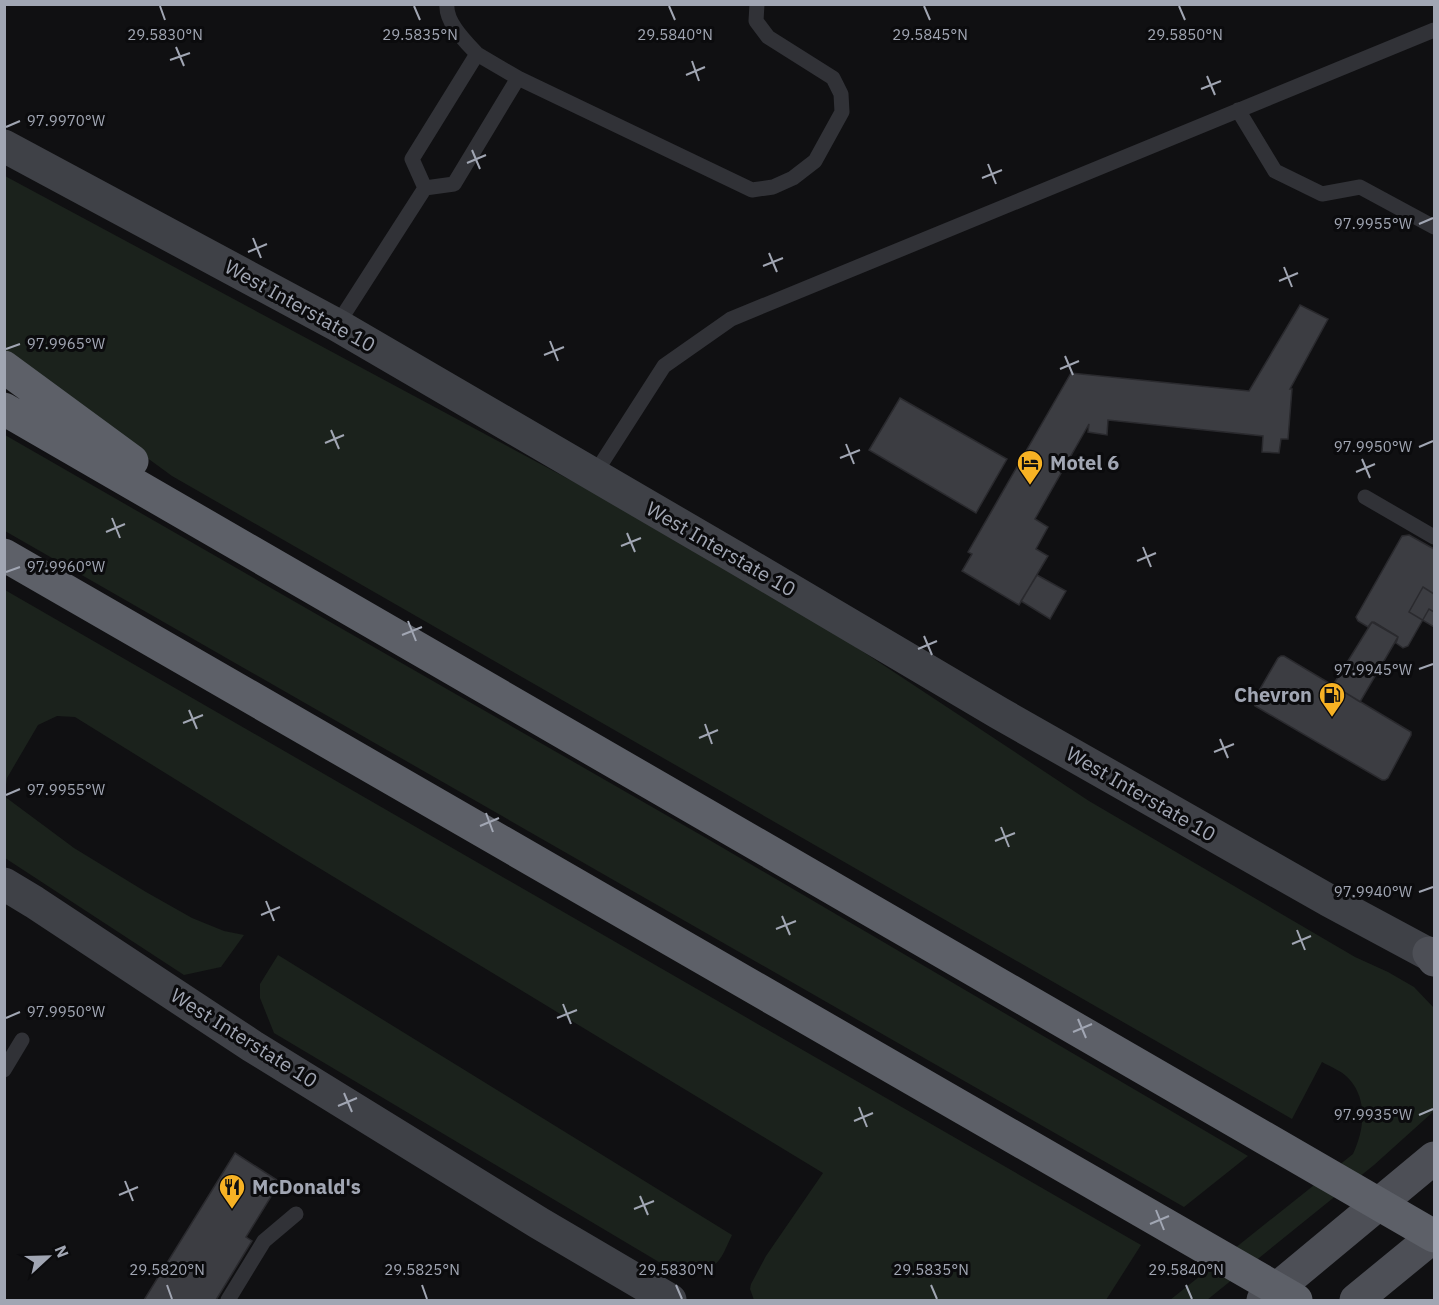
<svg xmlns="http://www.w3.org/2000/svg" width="1439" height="1305" font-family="'IBM Plex Sans',sans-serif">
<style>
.green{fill:#1b221c}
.building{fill:#3c3d42;stroke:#2a2a2e;stroke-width:1.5}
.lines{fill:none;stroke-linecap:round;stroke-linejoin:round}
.lane{stroke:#313237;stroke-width:15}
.secondary{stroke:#3f4147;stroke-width:33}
.primary{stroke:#4d4f56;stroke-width:33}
.highway{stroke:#5d6068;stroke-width:33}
.ticks{fill:none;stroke:#a1a6b3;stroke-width:2}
.labels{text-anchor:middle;stroke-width:6;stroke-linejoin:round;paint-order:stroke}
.street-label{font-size:20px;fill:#a1a6b3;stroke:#0b0b0d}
.poi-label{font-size:20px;font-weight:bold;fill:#a1a6b3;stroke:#0b0b0d;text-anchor:start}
.ticks-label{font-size:15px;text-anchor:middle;fill:#a1a6b3;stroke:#0b0b0d;stroke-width:6;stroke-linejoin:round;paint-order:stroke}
</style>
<rect width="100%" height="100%" fill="#101012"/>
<!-- green -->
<path class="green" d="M5 176 747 575 1089 801 1355 957 1388 972 1414 987 1434 1008V1111L1374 1165 1207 1300H1170L1353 1154C1364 1131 1368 1101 1350 1080 1344 1072 1331 1067 1322 1062L1292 1119 172 476 5 354Z
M5 435 706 838 1248 1156 1184 1207 5 531Z
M5 590 1141 1245 1106 1300H754L750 1289 751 1284 766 1256 823 1173 291 851 75 717 57 716 38 725 7 778 5 791Z
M4 796 74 848 146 892 192 918 224 931 244 935 221 967 184 975 5 858Z
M278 955 732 1235C722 1255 721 1267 698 1271 689 1273 683 1273 674 1271L274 1033 260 998V984Z"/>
<!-- building -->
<path class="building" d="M1300 305 1328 319 1290 389H1292L1288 439H1281L1279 453 1262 452 1263 436 1108 420 1107 435 1088 432 1089 424 1035 519 1048 527 1036 549 1048 556 1019 605 962 571 972 554 968 552 1071 373 1249 391Z
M900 398 1007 459 976 513 869 450Z
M1409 535 1434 549V612L1429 609 1408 646 1403 648 1396 643 1398 637 1397 636 1374 622 1371 623 1368 627 1358 621 1356 617 1402 536Z
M1037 575 1066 591 1050 619 1021 601Z
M1423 587 1434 594V627L1409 612Z
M1372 622 1398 637 1360 702 1333 685Z
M1281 656H1284L1411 732V735L1388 778 1385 780H1382L1255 706 1253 701 1278 658Z
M235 1153 280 1182 246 1237 252 1241 216 1300H144Z"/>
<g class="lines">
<!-- lane -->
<path class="lane" d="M447 4C445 22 466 42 477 54
M518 78 752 190 773 187 793 178 815 161 842 112 841 94 833 78 768 37 756 21 757 4
M1238 110 1275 171 1322 194 1360 187 1434 227
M337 325 425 188 412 159 477 54 518 78 454 184 425 188
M594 475 664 366 731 319 1434 30
M1365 497 1434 537
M4 1070 22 1040
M228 1300 264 1241 296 1214"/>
<!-- secondary -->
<path class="secondary" d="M4 146 337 325 735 557 999 713 1328 900 1434 957
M4 884 34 902 252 1046 539 1223 670 1300"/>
<!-- primary -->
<path class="primary" d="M1429 953 1434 960
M1263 1300 1434 1158
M1356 1300 1434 1236"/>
<!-- highway -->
<path class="highway" d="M4 367 132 461
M4 409C482 683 956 963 1434 1236
M4 555 1296 1300"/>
</g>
<!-- ticks -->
<path class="ticks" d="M160 6 165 20M414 6 420 20M669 6 675 20M924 6 930 20M1179 6 1185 20M176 47 184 66M170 60 190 53M692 61 699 81M686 75 705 67M1207 76 1215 95M1201 89 1221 81M6 127 20 121M472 150 480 169M467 163 486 155M988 164 996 184M982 178 1002 170M1419 224 1433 218M253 238 261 258M248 252 267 244M769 253 777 272M763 266 783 258M1284 267 1292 287M1279 281 1298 273M550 341 558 361M6 349 20 344M544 355 564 347M1065 356 1073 375M1060 369 1079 361M331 430 339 449M325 443 344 435M846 444 854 464M1419 447 1433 441M840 458 860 450M1362 459 1370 478M1356 472 1375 464M112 518 120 538M106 532 125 524M627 533 635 552M621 546 641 538M1143 547 1151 567M1137 561 1156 553M6 572 20 567M408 621 416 641M402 635 422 627M924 636 932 655M918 649 937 641M1419 669 1433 664M189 710 197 729M183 723 203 715M705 724 712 744M699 738 718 730M1220 739 1228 758M1214 752 1234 744M6 795 20 789M486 813 493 832M480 826 499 818M1001 827 1009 847M995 841 1015 833M1419 892 1433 887M266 901 274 921M261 915 280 907M782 916 790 935M776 929 796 921M1297 930 1305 950M1292 944 1311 936M563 1004 571 1024M6 1018 20 1012M557 1018 577 1010M1078 1019 1086 1038M1073 1032 1092 1024M344 1093 352 1112M338 1106 357 1098M859 1107 867 1127M1419 1115 1433 1109M854 1121 873 1113M125 1181 133 1201M119 1195 138 1187M640 1196 648 1215M634 1209 654 1201M1156 1210 1164 1230M1150 1224 1169 1216M167 1285 172 1299M422 1285 427 1299M676 1285 682 1299M931 1285 937 1299M1186 1285 1192 1299"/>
<!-- icons -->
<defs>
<g id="hotel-pin" transform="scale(1.35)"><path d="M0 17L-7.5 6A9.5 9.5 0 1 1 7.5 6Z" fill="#f7b224" stroke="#0b0b0d"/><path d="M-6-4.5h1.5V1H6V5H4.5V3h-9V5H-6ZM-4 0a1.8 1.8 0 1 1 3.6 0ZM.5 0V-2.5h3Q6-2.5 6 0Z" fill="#111"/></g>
<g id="fuel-pin" transform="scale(1.35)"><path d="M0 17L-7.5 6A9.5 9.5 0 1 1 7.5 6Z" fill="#f7b224" stroke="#0b0b0d"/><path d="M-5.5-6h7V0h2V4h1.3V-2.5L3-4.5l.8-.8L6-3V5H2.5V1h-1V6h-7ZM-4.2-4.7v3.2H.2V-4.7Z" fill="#111"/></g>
<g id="restaurant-pin" transform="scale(1.35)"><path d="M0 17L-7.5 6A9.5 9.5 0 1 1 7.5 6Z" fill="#f7b224" stroke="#0b0b0d"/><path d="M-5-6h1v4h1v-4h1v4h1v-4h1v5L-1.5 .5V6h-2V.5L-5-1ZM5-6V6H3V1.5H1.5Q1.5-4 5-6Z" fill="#111"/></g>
</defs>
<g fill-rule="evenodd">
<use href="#hotel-pin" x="1030" y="463"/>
<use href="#fuel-pin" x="1332" y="695"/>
<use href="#restaurant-pin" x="232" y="1187"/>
</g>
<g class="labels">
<!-- street labels -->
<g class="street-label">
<text transform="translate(300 306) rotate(29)" y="7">West Interstate 10</text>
<text transform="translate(721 549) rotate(30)" y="7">West Interstate 10</text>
<text transform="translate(1141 794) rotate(30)" y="7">West Interstate 10</text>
<text transform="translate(244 1038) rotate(32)" y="7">West Interstate 10</text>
</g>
<!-- poi labels -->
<g class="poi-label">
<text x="1050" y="470">Motel 6</text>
<text x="1312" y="702" text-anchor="end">Chevron</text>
<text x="252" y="1194">McDonald's</text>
</g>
</g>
<g class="ticks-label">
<text x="930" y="40">29.5845°N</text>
<text x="165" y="40">29.5830°N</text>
<text x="420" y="40">29.5835°N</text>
<text x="675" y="40">29.5840°N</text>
<text x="1185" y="40">29.5850°N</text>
<text x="66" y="126">97.9970°W</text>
<text x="1373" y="229">97.9955°W</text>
<text x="66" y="349">97.9965°W</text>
<text x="1373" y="452">97.9950°W</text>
<text x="66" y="572">97.9960°W</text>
<text x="1373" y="675">97.9945°W</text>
<text x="66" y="795">97.9955°W</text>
<text x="1373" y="897">97.9940°W</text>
<text x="66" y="1017">97.9950°W</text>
<text x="1373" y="1120">97.9935°W</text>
<text x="167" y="1275">29.5820°N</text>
<text x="422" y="1275">29.5825°N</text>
<text x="676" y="1275">29.5830°N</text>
<text x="931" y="1275">29.5835°N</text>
<text x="1186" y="1275">29.5840°N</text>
</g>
<!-- border -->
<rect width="1439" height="1305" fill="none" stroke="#a1a6b3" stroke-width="12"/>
<!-- north arrow -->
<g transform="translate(48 1257) rotate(68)" stroke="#0b0b0d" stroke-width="4.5" paint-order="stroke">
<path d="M0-4.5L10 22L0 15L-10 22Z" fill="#a1a6b3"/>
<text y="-9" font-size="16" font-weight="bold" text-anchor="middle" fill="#a1a6b3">N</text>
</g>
</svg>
